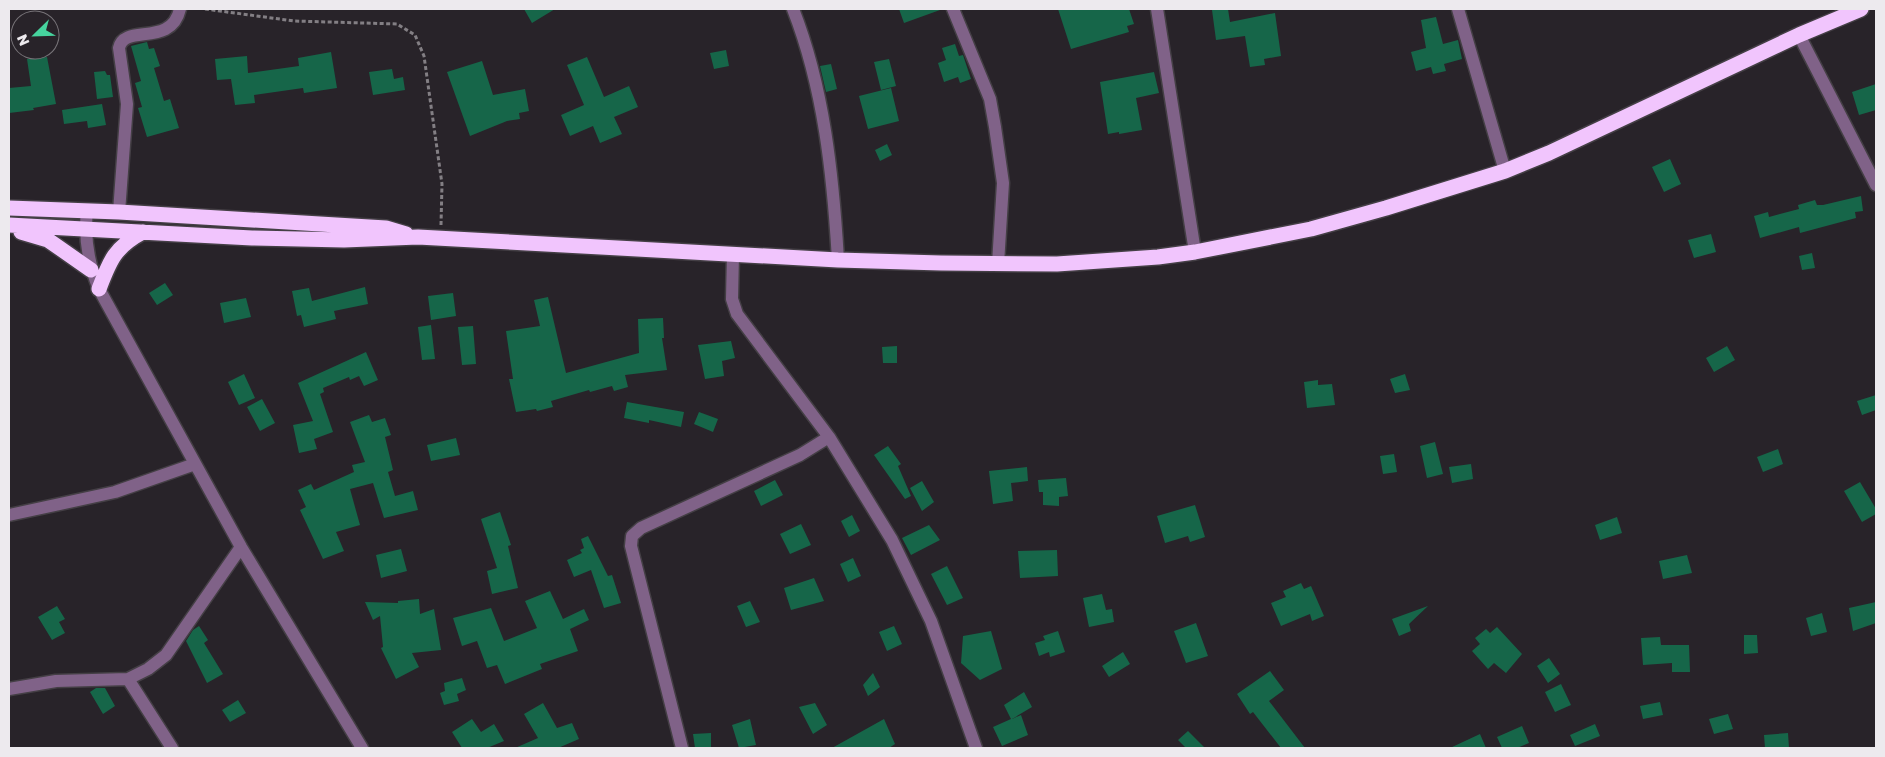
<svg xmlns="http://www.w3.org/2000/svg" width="1885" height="757" font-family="'Golos Text',sans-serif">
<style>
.building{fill:#166649}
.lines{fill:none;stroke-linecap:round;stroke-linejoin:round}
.minor-casing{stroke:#443f45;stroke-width:15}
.highway-casing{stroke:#443f45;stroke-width:18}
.path{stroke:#837f84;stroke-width:3;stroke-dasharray:4 2.5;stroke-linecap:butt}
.minor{stroke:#806288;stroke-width:12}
.highway{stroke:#f1c5fd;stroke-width:15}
</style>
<rect width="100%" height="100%" fill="#282329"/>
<!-- building -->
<path class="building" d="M524 9H555L532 23Z
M899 9H939L940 10 904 23Z
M1058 9H1129L1134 24 1127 26 1129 32 1071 49Z
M1228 9 1230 22 1275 13 1281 56 1264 59 1265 65 1250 67 1245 36 1216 40 1212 10Z
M1436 17 1443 44 1458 40 1462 59 1444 64 1446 71 1433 74 1431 67 1416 71 1411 52 1426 48 1421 20Z
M147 42 149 49 154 48 160 66 154 68 164 101 170 99 179 128 147 137 138 108 142 107 135 83 141 81 131 46Z
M955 44 959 56 963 55 971 79 960 83 958 77 944 82 938 63 946 60 942 48Z
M726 50 729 66 714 69 710 53Z
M331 52 337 88 304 93 303 88 254 95 255 103 235 105 231 79 217 80 215 59 247 56 248 73 299 66 298 58Z
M47 57 56 104 33 108 34 110 9 113V88L31 86 27 59Z
M587 57 604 97 629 86 638 107 614 117 622 134 600 143 593 126 570 136 561 115 584 105 567 65Z
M889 59 896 86 881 90 874 62Z
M482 61 493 95 525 89 529 111 519 113 520 119 507 121 470 136 447 72Z
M831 64 837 89 826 92 820 66Z
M392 69 394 79 403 77 405 90 373 95 369 72Z
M105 71 107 75H110L113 97 97 99 94 72Z
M1154 72 1159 93 1136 98 1142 130 1119 134V132L1108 134 1100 82Z
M1876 84V110L1859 115 1852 92Z
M891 88 899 121 868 129 859 96Z
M102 104 106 125 88 128 87 121 64 124 62 110Z
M887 144 892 155 880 161 875 150Z
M1670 159 1681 184 1664 192 1652 167Z
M1861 196 1863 211 1855 212 1856 218 1800 233 1799 227 1760 238 1754 216 1768 212 1769 217 1799 209 1798 205 1815 200 1817 205H1823Z
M1711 234 1716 252 1694 258 1688 240Z
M1812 253 1815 268 1802 270 1799 256Z
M165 283 173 295 157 305 149 293Z
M365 287 368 304 334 311 336 319 304 327 301 315 297 316 292 291 309 288 312 301Z
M453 293 456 316 431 320 428 296Z
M548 297 566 373 639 353 638 319 663 318 664 338H662L667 370 625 375 628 387 614 391 612 386 590 392 589 390 551 401 553 407 537 411 536 409 516 412 509 379H513L506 331 540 326 534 300Z
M246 298 251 317 224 323 220 303Z
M431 325 435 359 422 360 418 327Z
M473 326 476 364 462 365 458 327Z
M731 341 735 358 722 361 724 376 705 379 698 345Z
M897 346V363H883L882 347Z
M1727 346 1735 360 1714 372 1706 358Z
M366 352 378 380 364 386 359 376 350 380 349 377 323 388 324 392 320 394 333 432 314 439 317 449 299 453 293 425 313 421 298 383Z
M244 374 255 398 239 405 228 382Z
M1405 374 1410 390 1395 393 1390 379Z
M1318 380V385L1332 384 1335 405 1307 408 1304 382Z
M1876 395V410L1862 415 1857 401Z
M262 399 275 423 260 431 247 407Z
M627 402 684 412 681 427 649 420V423L624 418Z
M699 412 718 419 713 432 694 424Z
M369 415 372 422 385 418 391 435 385 437 393 470 388 472 395 496 413 491 418 510 384 518 373 483 350 489 360 525 336 532 344 551 323 559 300 510 306 507 298 490 311 484 314 490 354 472 352 465 365 462 350 422Z
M456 438 460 455 431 461 427 445Z
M1435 442 1443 474 1427 478 1420 446Z
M888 446 901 464 898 466 911 496 905 499 874 455Z
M1778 449 1783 464 1763 472 1757 457Z
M1394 454 1397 472 1383 474 1380 456Z
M1471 464 1473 479 1452 483 1449 467Z
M1027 467 1028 481 1011 483 1013 501 993 504 989 471Z
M1066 478 1068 496 1059 497V506L1043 505V492H1039L1038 480Z
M775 480 783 495 761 506 754 491Z
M922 481 934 502 922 511 910 488Z
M1860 482 1876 509V514L1862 522 1844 491Z
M1195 505 1205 537 1190 542 1188 536 1165 543 1157 516Z
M500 512 511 545 508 546 518 588 492 594 487 571 497 568 481 519Z
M852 515 860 531 849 537 841 521Z
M1617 517 1622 533 1600 540 1595 525Z
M801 524 811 545 790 554 780 534Z
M929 525 940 540 911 555 902 538Z
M588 536 608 576 612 575 621 603 604 608 591 570 574 577 567 560 582 553 580 550 584 548 581 539Z
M401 549 407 571 381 578 376 555Z
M1057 550 1058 576 1020 578 1018 551Z
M1687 555 1692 573 1663 579 1659 561Z
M853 558 861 576 848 582 840 564Z
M947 566 963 598 947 605 931 574Z
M814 578 824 601 791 610 784 588Z
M1301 583 1304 589 1311 586 1324 616 1312 621 1310 614 1281 626 1271 603 1286 597 1283 591Z
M550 591 563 619 584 609 589 620 570 629 578 651 540 664 542 669 505 684 497 665 487 668 477 641 462 646 453 618 491 608 504 641 537 628 525 601Z
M1102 594 1106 610 1112 609 1114 622 1089 627 1083 598Z
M419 599 420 614 434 609 441 650 412 653 419 667 396 679 381 648 383 647 380 616 373 620 365 602 398 603V601Z
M750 601 760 622 746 627 737 606Z
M1876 602V623L1853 631 1849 608Z
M57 606 65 619 59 622 65 633 52 640 38 617Z
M1428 606 1409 624 1411 631 1399 636 1392 619Z
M1822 613 1827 632 1811 636 1806 618Z
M1196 623 1208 656 1186 663 1174 631Z
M199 626 208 640 204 643 223 674 207 683 186 641 193 630Z
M894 626 902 644 887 651 879 632Z
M1497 627 1522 654 1506 673 1494 663 1488 669 1472 651 1480 644 1475 638 1486 629 1490 633Z
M991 631 1002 669 980 680 961 663 963 636Z
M1058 631 1065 652 1050 657 1049 652 1039 656 1035 643 1045 640 1043 636Z
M1744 635H1757L1758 653 1744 654Z
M1660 637 1661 645H1689L1690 672H1672V663L1643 665 1641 638Z
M1123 652 1130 664 1109 677 1102 666Z
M1549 658 1560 674 1548 683 1537 666Z
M1270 671 1284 690 1269 701 1305 748H1281L1253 712 1250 714 1237 694Z
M873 673 880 687 868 696 863 685Z
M462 678 466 690 457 694 459 701 444 705 440 693 445 691 444 683Z
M1561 684 1571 705 1555 712 1545 692Z
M96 688H105L115 706 103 714 90 692Z
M1024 692 1032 707 1012 719 1021 715 1028 735 1002 746 993 727 1011 719 1004 705Z
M238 700 246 713 230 722 222 710Z
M1660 702 1663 715 1643 719 1640 706Z
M543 703 557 728 572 723 579 739 558 748H515L538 738 524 714Z
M815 703 827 725 813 734 799 707Z
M1728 714 1733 729 1714 734 1709 719Z
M472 719 481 732 494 724 504 741 487 748H462L452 732Z
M750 719 756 745 739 748 732 725Z
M884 719 895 744 889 748H832Z
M1595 724 1600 736 1575 746 1570 735Z
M1522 726 1529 743 1517 748H1502L1497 737Z
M1188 731 1205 748H1186L1178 740Z
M711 733V748H695L693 734Z
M1788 733 1789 748H1765L1764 735Z
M1480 734 1486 748H1450Z"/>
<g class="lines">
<!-- minor casing -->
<g class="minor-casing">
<path id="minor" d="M793 9C824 88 833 175 838 260
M953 9 990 99 995 127 1003 183 998 264
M1157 9 1195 252
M1458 9 1505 171
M1799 35 1876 185
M87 211C84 239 88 263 99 289L241 547 362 748
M119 212 127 104 119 48C124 23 171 48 180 9
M733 254 732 299 737 314 829 437 892 540 931 621 976 748
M9 515 115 492 195 464
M128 679 172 748
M9 689 56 681 128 679 148 669 166 655 241 547
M682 748 631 546 632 536 641 528 800 455 829 437"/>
</g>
<!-- highway casing -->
<g class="highway-casing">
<path id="highway" d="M9 208 119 212 386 228 406 234
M9 225 252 238 344 240 418 237 838 260 941 263 1057 264 1158 257 1195 252 1311 229 1386 208 1505 171 1549 153 1799 35 1861 9
M21 232 48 240 91 270
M99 289C110 260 115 247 143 232"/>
</g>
<!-- path -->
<path class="path" d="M205 9 294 21 397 24 415 35 424 56 442 184 441 225"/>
<!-- minor -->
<use href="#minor" class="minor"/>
<!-- highway -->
<use href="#highway" class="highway"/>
</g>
<!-- border -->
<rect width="1885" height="757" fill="none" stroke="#edeaee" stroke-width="20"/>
<!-- north arrow -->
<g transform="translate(35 35) rotate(247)"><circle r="24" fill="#282329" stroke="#777378"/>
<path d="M0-4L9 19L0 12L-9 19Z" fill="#46d49e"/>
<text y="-8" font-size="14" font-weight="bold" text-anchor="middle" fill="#edeaee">N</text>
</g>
</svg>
